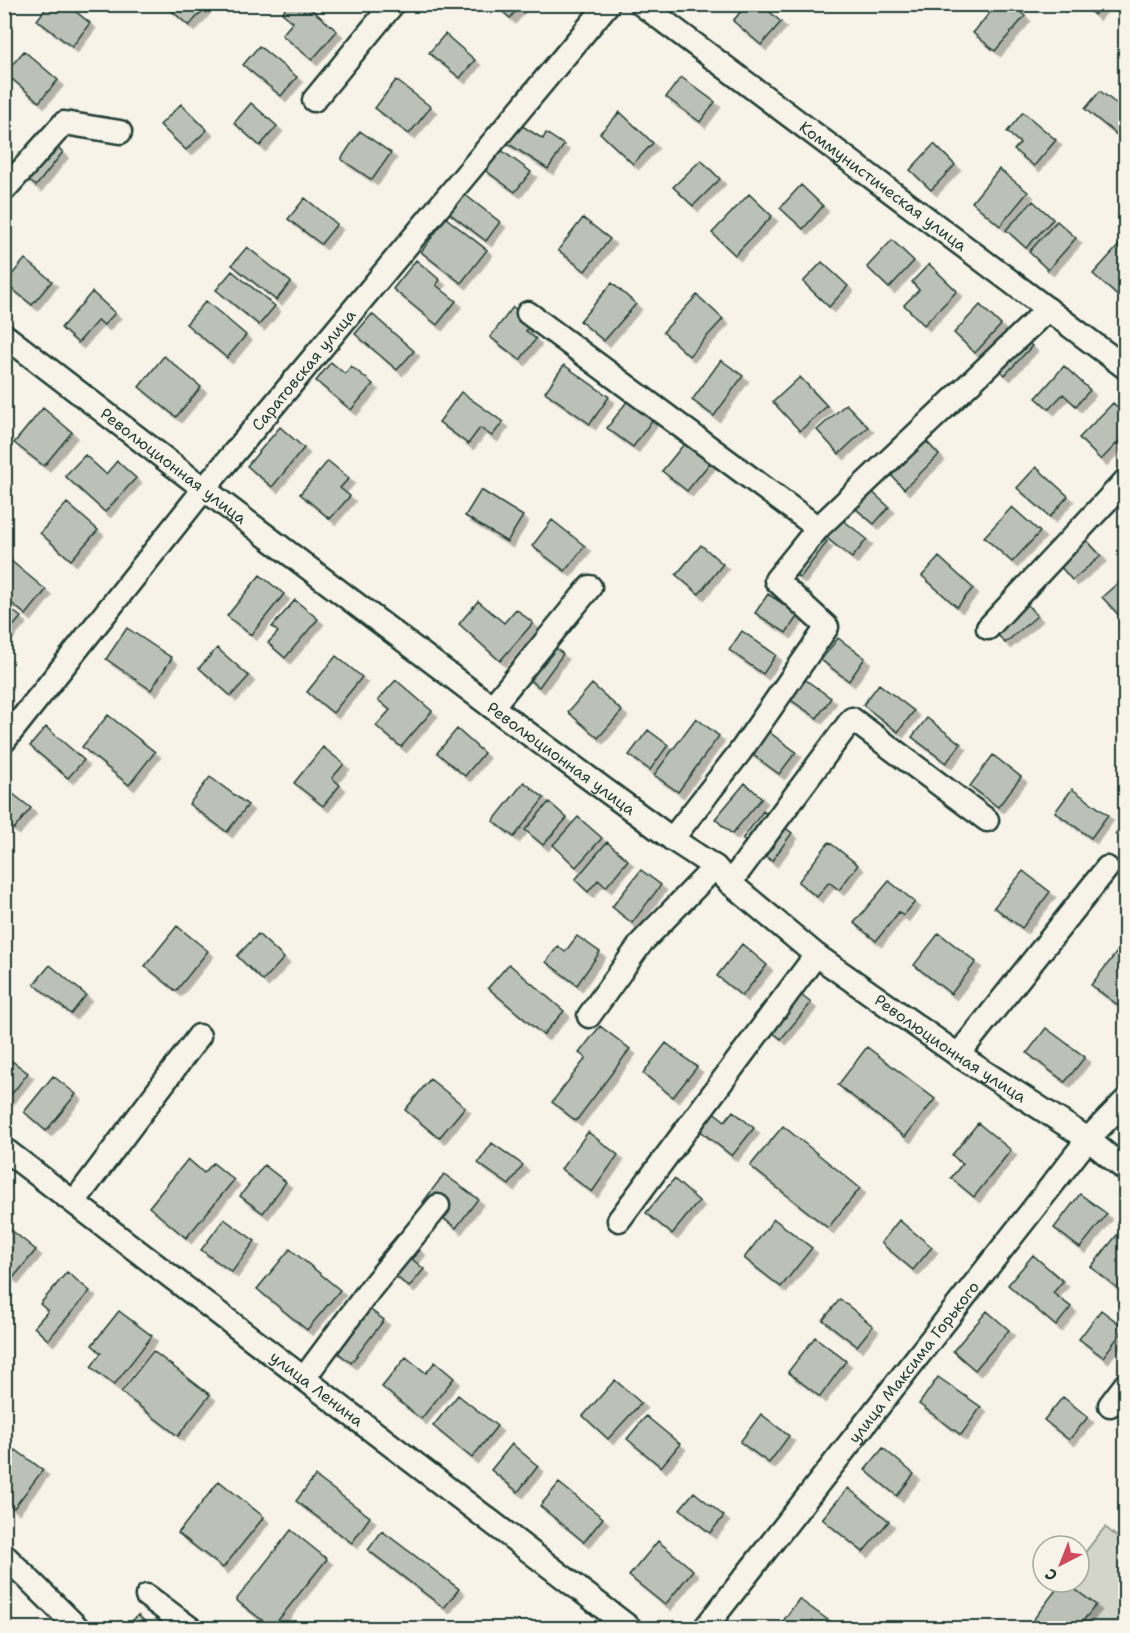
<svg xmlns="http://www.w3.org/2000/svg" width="1130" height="1633" font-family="'Shantell Sans',sans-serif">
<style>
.green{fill:#d3d5ca;stroke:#79897f;stroke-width:1.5}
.building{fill:#bbc1b6;stroke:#1f3d34;stroke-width:1.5;filter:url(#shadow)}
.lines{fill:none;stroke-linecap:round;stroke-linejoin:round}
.minor-casing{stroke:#1f3d34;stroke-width:27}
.minor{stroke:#f7f3e8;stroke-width:22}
.labels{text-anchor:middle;stroke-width:6;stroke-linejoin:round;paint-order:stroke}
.street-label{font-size:16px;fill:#1f3d34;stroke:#f7f3e8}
</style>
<defs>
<filter id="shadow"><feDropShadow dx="5.5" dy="5.5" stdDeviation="0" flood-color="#0004"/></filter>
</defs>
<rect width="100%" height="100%" fill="#f7f3e8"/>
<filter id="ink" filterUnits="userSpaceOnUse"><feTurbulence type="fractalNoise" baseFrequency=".0167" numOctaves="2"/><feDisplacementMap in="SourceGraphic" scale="12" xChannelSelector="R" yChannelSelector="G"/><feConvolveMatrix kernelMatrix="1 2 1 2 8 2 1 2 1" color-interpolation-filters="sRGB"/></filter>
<g filter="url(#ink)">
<!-- green -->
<path class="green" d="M1105 1527 1125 1543V1628H1077L1095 1605 1065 1582H1079V1560Z"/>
<!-- building -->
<path class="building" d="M49 4H66L90 23 72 47 37 20Z
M164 4H208L189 26Z
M289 4H305L337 31 312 60 282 35 293 22 282 13Z
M494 4H522L510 18Z
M747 4H761L781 22 761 45 733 21Z
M997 4H1011L1025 16 995 51 973 33Z
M1083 4H1104L1094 15Z
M445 34 475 60 460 78 429 53Z
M259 46 297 77 281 96 243 65Z
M24 51 58 80 39 102 5 73Z
M681 77 715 102 700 122 666 97Z
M396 80 431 107 409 134 375 108Z
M1100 91 1126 111V132L1121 138 1085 109Z
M251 103 277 126 260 146 234 123Z
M181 104 207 130 186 150 160 125Z
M620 112 653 143 633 164 600 133Z
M1023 112 1056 140 1034 166 1014 150 1020 143 1007 132Z
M516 122 543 139 546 133 564 145 548 169 504 141Z
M360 131 391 153 372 180 341 159Z
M40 132 63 152 36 186 12 167Z
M934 144 955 165 931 190 910 170Z
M497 147 531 172 515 192 482 168Z
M701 160 720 179 693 206 673 187Z
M999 169 1028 192 1000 226 972 202Z
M801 185 823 206 803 229 780 208Z
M464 194 500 222 486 241 449 213Z
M749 194 772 216 735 255 712 233Z
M305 198 337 224 321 244 288 219Z
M1033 201 1053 219 1026 248 1006 230Z
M446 218 487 250 461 283 421 252Z
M583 218 610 239 585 271 558 250Z
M1057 221 1076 238 1048 270 1029 252Z
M892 240 914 261 889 288 867 267Z
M1121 243 1126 247V292L1120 298 1093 274Z
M247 247 291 282 276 300 232 265Z
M25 259 52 281 32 305 5 283Z
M416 260 440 280 436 285 456 301 437 325 393 289Z
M822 262 848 286 829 307 803 282Z
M929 264 957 291 924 325 904 305 919 290 912 282Z
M232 271 275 306 259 325 216 290Z
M612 283 636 304 604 341 580 321Z
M92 292 115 313 104 325 98 320 78 343 61 328Z
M697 295 723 319 689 356 663 332Z
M206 301 246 335 227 358 186 324Z
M980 305 1001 325 975 353 954 333Z
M513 307 533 322 526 331 536 339 520 360 490 337Z
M372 314 414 351 397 370 355 334Z
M1012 327 1032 346 1005 375 985 356Z
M164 356 201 387 176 417 139 387Z
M721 360 743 376 714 416 692 400Z
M331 362 345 374 351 366 373 384 351 410 316 381Z
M564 365 609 397 590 424 545 392Z
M1064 366 1090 390 1076 406 1063 394 1049 409 1036 398Z
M800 377 827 406 800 431 773 402Z
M461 392 503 422 492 436 480 428 468 444 439 422Z
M631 396 656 415 633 447 607 428Z
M1113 403 1126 415V434L1101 460 1079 438Z
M846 404 868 427 839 454 817 430Z
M43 408 72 432 44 466 14 443Z
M912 426 939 455 904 489 877 460Z
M280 427 304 448 272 487 247 466Z
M689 438 714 458 687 491 662 471Z
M85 455 106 474 117 461 136 478 105 512 65 476Z
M328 461 349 478 340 488 350 496 330 519 300 494Z
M1036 467 1068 496 1050 517 1017 488Z
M859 480 889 507 874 524 843 498Z
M481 490 523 516 507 542 465 516Z
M67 503 98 530 71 560 40 533Z
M1012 507 1040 532 1012 562 984 537Z
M834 513 867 539 852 558 819 532Z
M552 520 585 546 565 571 532 546Z
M804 525 827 542 800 578 777 561Z
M1081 534 1101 556 1072 580 1053 558Z
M701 545 723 564 699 594 676 575Z
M939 557 973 588 957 607 922 576Z
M10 560 46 590 26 615 4 597V567Z
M260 575 284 594 251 635 227 616Z
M1126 576V621L1125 622 1102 597Z
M1015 590 1037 616 1005 643 983 618Z
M768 594 799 614 786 633 755 613Z
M295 600 318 619 285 658 268 643 278 632 272 627Z
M478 601 504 623 516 609 533 623 500 661 459 624Z
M4 604 21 617 4 637Z
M127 628 172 658 151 690 106 659Z
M742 631 776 655 763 674 729 650Z
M542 638 563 654 539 687 517 671Z
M838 638 865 658 849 681 821 660Z
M217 648 249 676 231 696 199 668Z
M336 656 362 677 333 713 307 692Z
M800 676 831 698 817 718 785 696Z
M396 680 432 711 401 747 376 726 390 710 378 700Z
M592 684 622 711 598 738 568 712Z
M879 684 914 711 898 732 863 705Z
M108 715 155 752 129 785 82 747Z
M696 718 719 736 678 792 654 775Z
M927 718 961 744 946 763 912 737Z
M758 724 796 752 779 774 741 746Z
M46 727 84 760 68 778 30 746Z
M457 729 484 753 465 776 437 753Z
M648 730 668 745 650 770 629 755Z
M323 747 344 764 332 778 340 785 323 806 294 783Z
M993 755 1021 777 998 807 970 786Z
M210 777 248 805 227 832 189 804Z
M524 782 544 798 514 837 493 821Z
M745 783 762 798 732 834 715 819Z
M4 787 31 808 14 829 4 822Z
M1072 789 1108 815 1091 838 1055 812Z
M549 802 567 818 543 845 525 830Z
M763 811 792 833 772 861 742 839Z
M578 817 602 838 576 867 553 845Z
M1126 821V843L1115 834Z
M607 842 628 860 606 887 598 880 588 892 575 880Z
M829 842 858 865 839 890 829 882 817 897 798 882Z
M641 870 661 885 632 923 612 907Z
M1023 871 1050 892 1022 928 994 907Z
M889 881 915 902 903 916 899 912 876 941 854 923Z
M177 926 208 951 176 991 145 966Z
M939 933 976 962 951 994 914 965Z
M258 934 284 958 263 981 237 956Z
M577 936 600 952 577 985 546 962 558 946 565 952Z
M742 944 767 965 742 996 717 976Z
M1117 952 1126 959V1004L1122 1008 1091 985Z
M509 964 564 1011 543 1035 488 988Z
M50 965 86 995 71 1014 34 984Z
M783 980 811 1003 781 1039 753 1016Z
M600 1026 630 1049 576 1121 552 1102 586 1058 579 1053Z
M1046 1028 1085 1057 1065 1082 1027 1053Z
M666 1043 697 1067 673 1097 643 1073Z
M867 1047 935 1099 905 1137 838 1085Z
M4 1055 28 1073 8 1099 4 1096Z
M53 1076 76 1094 46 1131 24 1112Z
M430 1079 465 1107 439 1138 405 1110Z
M712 1111 725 1121 733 1111 754 1128 732 1156 698 1129Z
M978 1123 1011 1150 974 1197 951 1178 962 1164 952 1155Z
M783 1126 860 1188 828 1228 750 1166Z
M588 1132 618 1155 592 1192 561 1169Z
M492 1143 523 1165 509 1185 478 1163Z
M188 1159 204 1173 213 1163 234 1180 186 1238 149 1207Z
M264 1165 286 1182 263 1213 240 1196Z
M444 1174 478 1199 456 1228 423 1202Z
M674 1179 699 1201 672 1234 646 1213Z
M1080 1194 1107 1214 1080 1248 1054 1228Z
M224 1219 255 1241 232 1272 201 1250Z
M774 1219 812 1248 781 1287 744 1258Z
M899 1220 932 1247 913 1270 881 1243Z
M4 1224 36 1250 13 1278 4 1271Z
M1125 1225 1126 1279 1117 1288 1091 1267Z
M399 1233 420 1250 412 1259 424 1269 409 1287 376 1260Z
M290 1249 340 1290 307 1330 257 1289Z
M1033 1255 1063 1281 1053 1293 1071 1307 1056 1326 1008 1285Z
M67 1272 90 1291 48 1340 34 1327 48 1311 40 1304Z
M840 1299 873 1326 857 1346 823 1320Z
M346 1303 365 1306 384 1320 351 1363 319 1338Z
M1101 1310 1125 1328 1103 1357 1079 1339Z
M119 1311 152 1336 114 1385 91 1367 101 1353 92 1345Z
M987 1311 1009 1330 975 1370 953 1351Z
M815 1337 846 1361 820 1397 788 1372Z
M153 1351 210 1395 178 1436 121 1392Z
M406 1357 426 1373 435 1362 454 1378 421 1419 382 1387Z
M938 1377 981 1407 961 1435 919 1404Z
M615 1380 641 1403 608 1439 583 1416Z
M458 1395 497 1426 472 1458 433 1426Z
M1063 1397 1088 1417 1069 1440 1044 1420Z
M761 1414 789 1436 769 1463 740 1442Z
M646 1416 680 1444 661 1467 627 1439Z
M512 1444 538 1466 518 1492 491 1470Z
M883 1448 914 1474 897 1496 865 1470Z
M16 1450 43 1470 14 1508 4 1501V1466Z
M315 1476 370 1517 352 1543 296 1501Z
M219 1481 264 1517 223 1568 178 1533Z
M559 1483 603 1518 584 1542 540 1506Z
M848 1488 889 1521 863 1552 822 1519Z
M694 1492 724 1516 710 1533 680 1509Z
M291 1530 327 1559 272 1628 236 1600Z
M382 1531 459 1589 444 1608 368 1550Z
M658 1541 693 1570 665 1605 629 1576Z
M1062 1582H1065L1096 1605 1077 1628H1027Z
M799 1599 839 1628H778Z
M138 1615 152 1628H125Z"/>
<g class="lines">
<!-- minor casing -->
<g class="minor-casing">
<g id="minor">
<path id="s1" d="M641 4 1126 368"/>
<path d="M314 100 393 4"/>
<path d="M4 190 64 123 120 132"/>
<path d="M528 313 818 528 776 580 827 627 740 752 672 839"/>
<path id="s2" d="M4 335 204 489 492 707 672 839 715 867 730 883 816 955 958 1055 1088 1139 1126 1170"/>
<path d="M818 528 1048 309"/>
<path d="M988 628 1126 480"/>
<path d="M492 707 590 587"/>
<path id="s3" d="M4 741 204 489 608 4"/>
<path d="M730 883 852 719 987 820"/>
<path d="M589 1016 642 942 715 867"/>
<path d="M958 1055 1107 868"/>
<path id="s4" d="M4 1149 630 1628"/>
<path d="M74 1202 199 1036"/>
<path d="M619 1220 816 955"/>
<path d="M304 1378 371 1288 438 1206"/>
<path d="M1110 1405 1126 1384"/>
<path d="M4 1555 78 1628"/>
<path d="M147 1596 190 1628"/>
<path id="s5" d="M705 1628 1088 1139 1126 1100"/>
</g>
</g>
<!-- minor -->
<use href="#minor" class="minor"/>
</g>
</g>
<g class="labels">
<!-- street labels -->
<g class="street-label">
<text dy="6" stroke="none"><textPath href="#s1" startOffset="303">Коммунистическая улица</textPath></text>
<text dy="6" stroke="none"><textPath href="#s3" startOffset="477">Саратовская улица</textPath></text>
<text dy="6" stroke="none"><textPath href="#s2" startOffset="214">Революционная улица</textPath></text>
<text dy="6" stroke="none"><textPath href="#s2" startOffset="700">Революционная улица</textPath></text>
<text dy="6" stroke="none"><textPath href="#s2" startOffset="1186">Революционная улица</textPath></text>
<text dy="6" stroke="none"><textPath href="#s5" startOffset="338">улица Максима Горького</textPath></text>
<text dy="6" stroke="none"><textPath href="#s4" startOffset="394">улица Ленина</textPath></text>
</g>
</g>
<!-- margin -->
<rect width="1130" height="1633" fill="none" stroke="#f7f3e8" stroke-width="24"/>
<rect x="12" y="12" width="1106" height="1609" fill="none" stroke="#1f3d34" stroke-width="2" filter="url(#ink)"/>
<!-- north arrow -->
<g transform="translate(1061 1564) rotate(222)"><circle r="28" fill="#f7f3e8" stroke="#a1aaa0" stroke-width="1.5"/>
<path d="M0-4.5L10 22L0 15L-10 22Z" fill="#d1495b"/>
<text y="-9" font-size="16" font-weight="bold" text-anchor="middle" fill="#1f3d34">С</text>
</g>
</svg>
